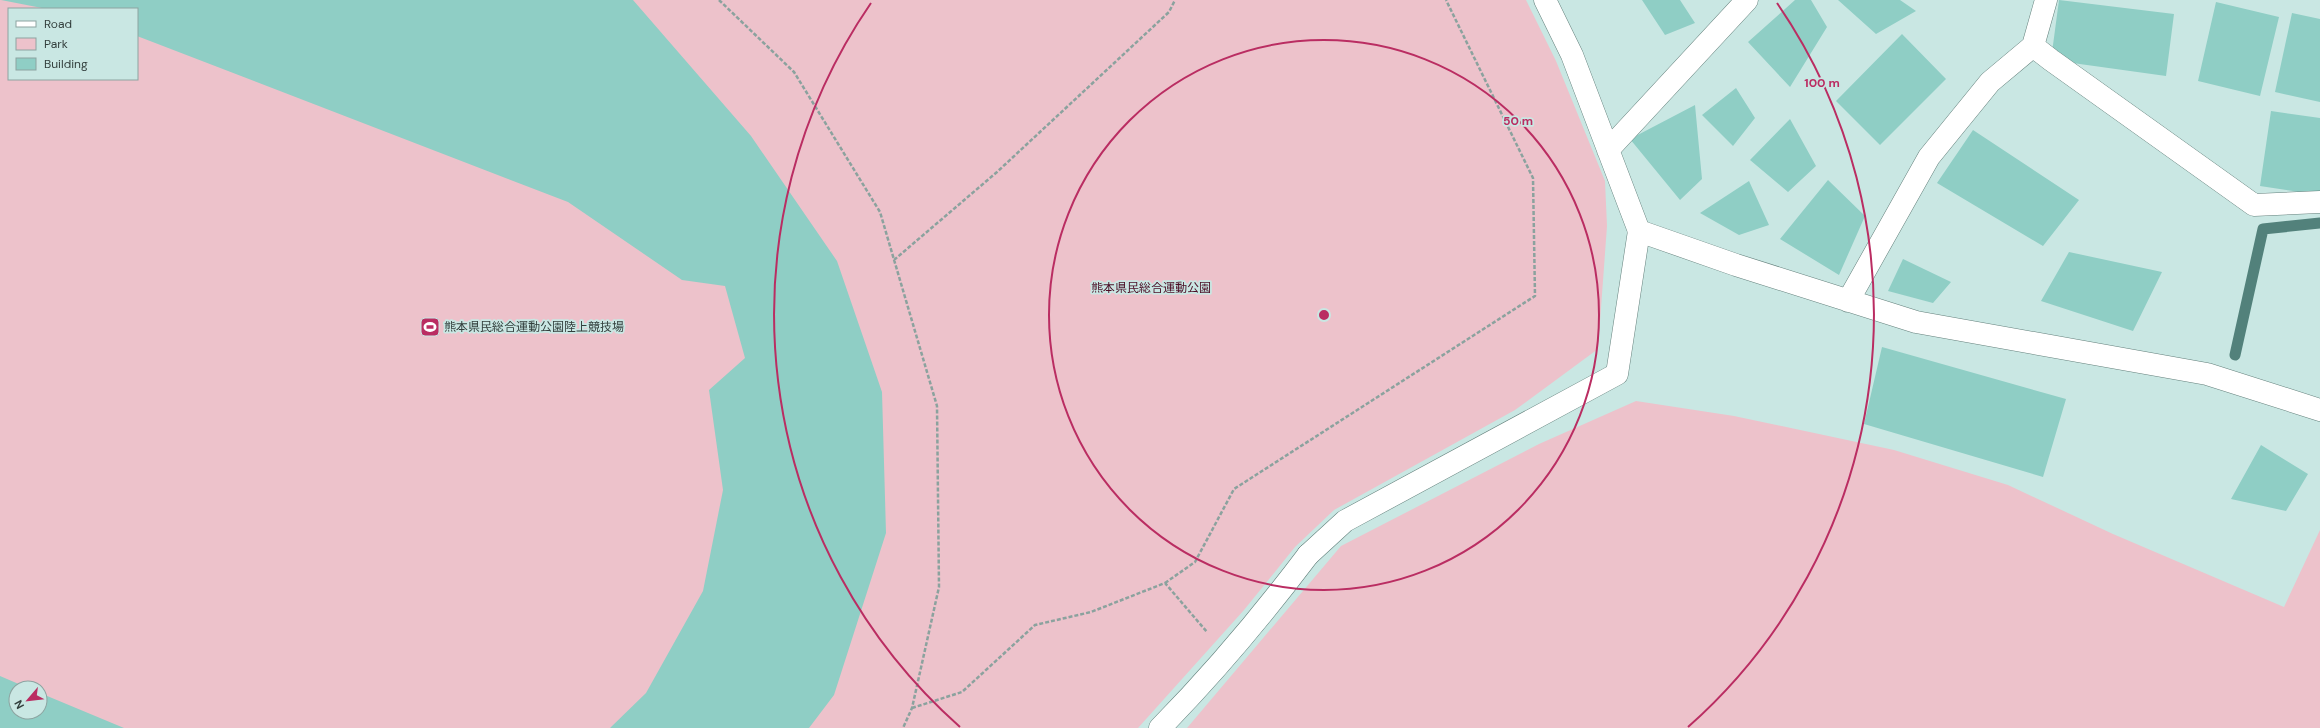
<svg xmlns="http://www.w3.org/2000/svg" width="2320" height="728" font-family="'DM Sans','Noto Sans JP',sans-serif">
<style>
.green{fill:#edc2cb;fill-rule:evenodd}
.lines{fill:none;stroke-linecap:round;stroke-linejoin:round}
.stream{stroke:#52817b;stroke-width:11}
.building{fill:#8fcec5}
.minor-casing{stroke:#64807c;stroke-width:23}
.tertiary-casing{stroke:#64807c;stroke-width:23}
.path{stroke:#8ba29e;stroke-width:2.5;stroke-dasharray:4 2;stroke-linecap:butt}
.minor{stroke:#fff;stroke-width:22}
.tertiary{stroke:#fff;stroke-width:22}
.ring{fill:none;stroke:#ba2d62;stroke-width:2}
.labels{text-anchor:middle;stroke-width:3.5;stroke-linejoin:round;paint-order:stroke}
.park-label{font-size:12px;fill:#4c0d25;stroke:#c9e7e3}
.poi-label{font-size:12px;fill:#333f3d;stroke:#c9e7e3;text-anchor:start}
.centre{fill:#ba2d62;stroke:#c9e7e3;stroke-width:2}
.ring-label{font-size:12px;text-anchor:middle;font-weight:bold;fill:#ba2d62;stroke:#c9e7e3;stroke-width:3.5;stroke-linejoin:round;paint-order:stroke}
</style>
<rect width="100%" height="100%" fill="#c9e7e3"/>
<!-- green -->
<path class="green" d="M0 0H1526L1556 61 1605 181 1607 226 1598 349 1515 410 1334 510 1295 547 1244 610 1138 728H0ZM9 9H137V79H9ZM16 688H40V712H16Z
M1636 401 1734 416 1894 450 2008 485 2113 534 2284 607 2320 530V728H1187L1341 546 1539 444Z"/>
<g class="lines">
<!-- stream -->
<path class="stream" d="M2235 355 2263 229 2320 223"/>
</g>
<!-- building -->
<path class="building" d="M1 0H633L751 136 837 261 882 392 886 533 834 695 809 728H610L646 693 703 591 723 490 709 390 745 358 725 286 682 280 568 202 137 36V9H47Z
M1642 0H1680L1695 23 1665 35Z
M1795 0H1811L1827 27 1790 87 1748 42Z
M1838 0H1900L1916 11 1876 34Z
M2059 0 2174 14 2166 76 2051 60Z
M2216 2 2279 17 2260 96 2198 81Z
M2292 13 2320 19V102L2275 92Z
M1902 34 1946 79 1880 145 1836 101Z
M1736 88 1755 118 1733 146 1702 115Z
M1695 105 1702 179 1680 200 1630 139Z
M2271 111 2320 118V195L2260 186Z
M1790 119 1816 166 1788 192 1750 160Z
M1973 130 2079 200 2043 246 1937 183Z
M1828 180 1865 216 1839 275 1780 239Z
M1749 181 1769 225 1739 235 1700 213Z
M2069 252 2162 272 2133 331 2041 301Z
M1903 259 1951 282 1933 303 1888 291Z
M1882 347 2066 399 2043 477 1864 424Z
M2261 445 2308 474 2286 511 2231 499Z
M0 676 28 688H16V712H40V693L124 728H0Z"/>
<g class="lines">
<!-- minor casing -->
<g class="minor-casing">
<path id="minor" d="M1545 0 1572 55 1639 231 1736 265 1916 322 2207 374 2320 410
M2046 0 2033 46 2051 60 2254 205 2320 202
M1608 150 1747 0
M1848 301 1929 157 1990 82 2033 46
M1160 728C1214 673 1262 616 1308 555"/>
</g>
<!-- tertiary casing -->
<g class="tertiary-casing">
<path id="tertiary" d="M1308 555 1345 521 1617 374 1639 231"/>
</g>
<!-- path -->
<path class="path" d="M719 0 794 72 880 212 937 406 939 587 912 708 903 728
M894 260 997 172 1169 12 1175 0
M1165 583 1195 562 1234 489 1535 296 1533 178 1446 0
M912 708 962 692 1035 625 1091 612 1165 583 1207 632"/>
<!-- minor -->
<use href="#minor" class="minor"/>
<!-- tertiary -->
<use href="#tertiary" class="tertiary"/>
</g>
<!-- distance rings -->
<g class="ring">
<circle cx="1324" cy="315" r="275"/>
<path d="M960 727A550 550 0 0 1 871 3M1777 3A550 550 0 0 1 1688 727"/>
</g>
<!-- icons -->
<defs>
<g id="stadium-square" transform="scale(1)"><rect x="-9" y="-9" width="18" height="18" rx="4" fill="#ba2d62" stroke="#c9e7e3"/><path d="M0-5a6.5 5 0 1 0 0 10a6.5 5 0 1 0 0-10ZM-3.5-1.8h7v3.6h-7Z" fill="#fff"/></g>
</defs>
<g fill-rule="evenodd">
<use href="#stadium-square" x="430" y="327"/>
</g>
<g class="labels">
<!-- park labels -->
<g class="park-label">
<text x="1151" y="292">熊本県民総合運動公園</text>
</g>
<!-- poi labels -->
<g class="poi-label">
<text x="444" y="331">熊本県民総合運動公園陸上競技場</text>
</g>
</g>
<circle cx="1324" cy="315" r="6" class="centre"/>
<g class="ring-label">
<text x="1822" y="87">100 m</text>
<text x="1518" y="125">50 m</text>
</g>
<!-- legend -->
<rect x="8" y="8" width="130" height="72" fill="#c9e7e3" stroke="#8da4a1"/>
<rect x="16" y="21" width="20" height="6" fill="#ffffff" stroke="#8da4a1"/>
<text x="44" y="28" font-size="12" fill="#333f3d">Road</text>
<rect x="16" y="38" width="20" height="12" fill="#edc2cb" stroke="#8da4a1"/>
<text x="44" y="48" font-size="12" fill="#333f3d">Park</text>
<rect x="16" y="58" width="20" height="12" fill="#8fcec5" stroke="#8da4a1"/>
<text x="44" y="68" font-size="12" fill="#333f3d">Building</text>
<!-- north arrow -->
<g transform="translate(28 700) rotate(242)"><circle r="19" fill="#c9e7e3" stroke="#8da4a1"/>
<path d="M0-3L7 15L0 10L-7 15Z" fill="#ba2d62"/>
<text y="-6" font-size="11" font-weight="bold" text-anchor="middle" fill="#333f3d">N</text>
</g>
</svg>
